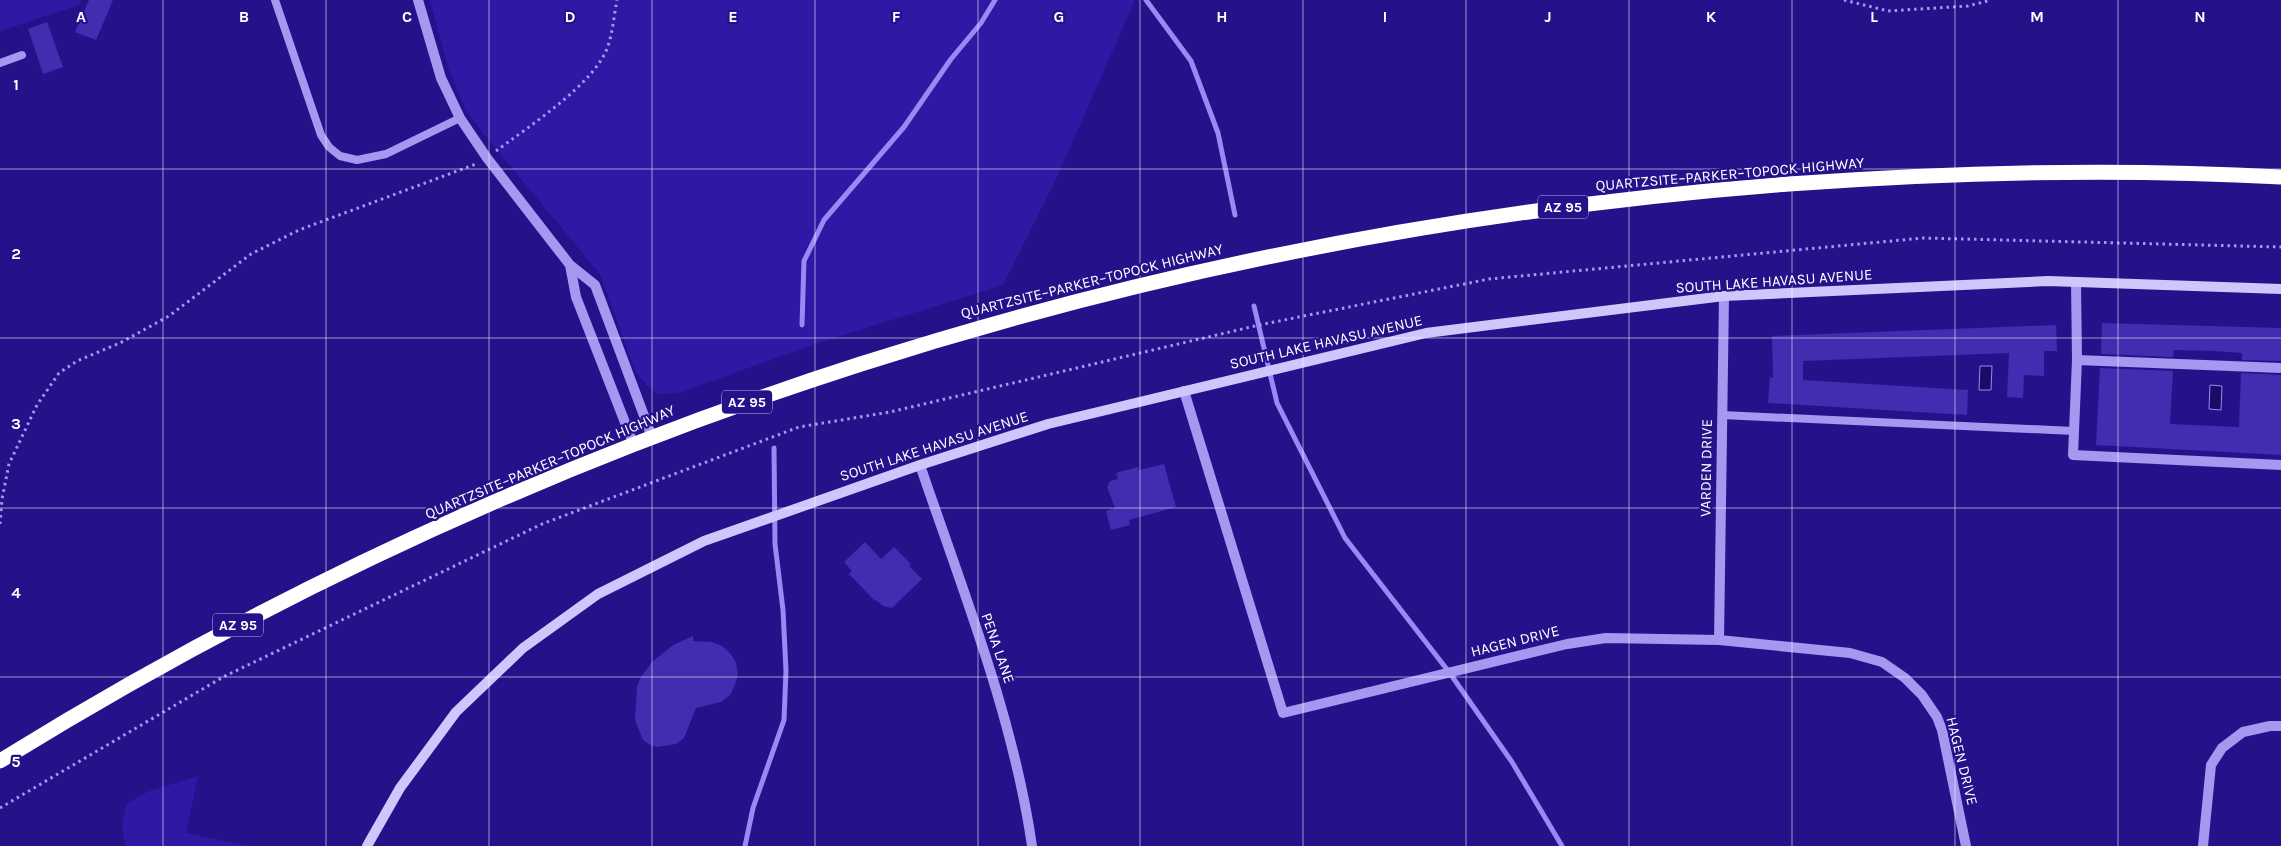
<svg xmlns="http://www.w3.org/2000/svg" width="2281" height="846" font-family="Karla,sans-serif">
<style>
.green{fill:#3018a5}
.water{fill:#1c0a67;stroke:#9989f5}
.lines{fill:none;stroke-linecap:round;stroke-linejoin:round}
.stream{stroke:#9989f5;stroke-width:5}
.building{fill:#422caf}
.path{stroke:#a697f1;stroke-width:3;stroke-dasharray:2.5 4;stroke-linecap:butt}
.lane{stroke:#a697f1;stroke-width:8}
.street{stroke:#a697f1;stroke-width:10}
.secondary{stroke:#d0c6fc;stroke-width:10}
.highway{stroke:#fff;stroke-width:15}
.grid{fill:none;stroke:#fff;stroke-width:1;stroke-opacity:0.55}
.labels{text-anchor:middle;stroke-width:4.5;stroke-linejoin:round;paint-order:stroke}
.shield{fill:#27118b;stroke:#beb8dc;stroke-width:1}
.shield-label{font-size:14px;font-weight:bold;fill:#fff}
.street-label{font-size:15px;fill:#fff;stroke:#27118b}
.grid-label{font-size:16px;text-anchor:middle;font-weight:bold;fill:#fff;stroke:#27118b;stroke-width:4.5;stroke-linejoin:round;paint-order:stroke}
</style>
<rect width="100%" height="100%" fill="#27118b"/>
<!-- green -->
<path class="green" d="M0 0H81L79 5 0 31Z
M430 0H1135L1056 179 1003 285 818 343 678 393 656 394 636 373 600 274 483 133 465 108 449 70Z
M198 776 186 833 249 846H125L122 826 126 805 147 792Z"/>
<!-- water -->
<path class="water" d="M1980 366H1992L1991 390H1979Z
M2210 385 2222 386 2221 410 2209 409Z"/>
<g class="lines">
<!-- stream -->
<path class="stream" d="M1146 0 1191 61 1218 133 1235 215
M1254 306 1277 403 1345 538 1449 672 1512 762 1562 846
M802 325 804 261 824 220 904 127 951 59 981 23 995 0
M745 846 753 808 784 720 786 671 783 610 775 544 774 448"/>
</g>
<!-- building -->
<path class="building" d="M89 0H113L96 40 75 32Z
M47 22 63 67 43 74 28 29Z
M2102 323 2281 328V361L2242 360V353L2214 351 2174 350 2173 357 2101 354Z
M2056 325 2057 351H2044V376L2024 375 2023 398 2007 397 2009 353 1803 361V380L1968 390 1967 415 1768 403 1770 377 1773 378 1772 336Z
M2100 368 2173 371 2170 424 2239 427 2241 373 2281 375V455L2096 445Z
M1164 464 1176 507 1129 520 1130 525 1111 530 1106 511 1115 508 1107 487 1110 481 1118 479 1116 473 1138 467 1139 470Z
M865 542 881 559 894 547 911 564 909 566 922 579 892 608 883 606 876 600 875 601 849 574 852 571 844 562Z
M693 636V641L712 642 722 646 731 654 736 663 738 675 735 685 730 695 721 702 696 708 684 738 676 744 657 747 650 745 643 740 635 720 637 686 641 677 652 662 673 645Z"/>
<g class="lines">
<!-- path -->
<path class="path" d="M1844 0 1888 11 1968 6 1991 0
M496 151C528 127 596 83 608 46 613 31 614 15 617 0
M0 524 2 499 9 464 37 405 59 373 77 361 120 343 169 316 251 254 299 230 476 164
M0 808 223 677 542 524 799 427 890 412 1259 325 1489 279 1923 238 2281 247"/>
<!-- lane -->
<path class="lane" d="M275 0 321 135 329 147 340 156 357 160 386 154 460 118
M0 63 22 55
M1722 415 2074 431"/>
<!-- street -->
<path class="street" d="M418 0 441 78 460 118 487 158 570 265 595 285 652 437
M570 265 576 297 633 443
M2076 282 2077 360 2281 368
M2077 360 2073 455 2281 465
M1184 391 1283 713 1567 644 1606 638 1719 640 1850 653 1882 662 1905 678 1922 695 1937 717 1942 730 1966 846
M920 465C962 589 1013 715 1032 846
M1719 640 1724 296
M2203 846 2211 765 2222 748 2243 732 2270 726H2281"/>
<!-- secondary -->
<path class="secondary" d="M367 846 400 788 456 712 523 648 598 594 704 541 920 465 1048 424 1426 333 1724 296 2048 281 2281 289"/>
<!-- highway -->
<path class="highway" d="M0 761C542 425 1153 232 1789 184 1952 172 2117 168 2281 177"/>
</g>
<!-- grid -->
<path class="grid" d="M163 0V846M326 0V846M489 0V846M652 0V846M815 0V846M978 0V846M1140 0V846M1303 0V846M1466 0V846M1629 0V846M1792 0V846M1955 0V846M2118 0V846M0 169H2281M0 338H2281M0 508H2281M0 677H2281"/>
<g class="labels">
<!-- shield labels -->
<g class="shield">
<rect x="1538" y="195.5" width="50" height="23" rx="4"/>
<rect x="722" y="390.5" width="50" height="23" rx="4"/>
<rect x="213" y="613.5" width="50" height="23" rx="4"/>
</g>
<g class="shield-label">
<text x="1563" y="212">AZ 95</text>
<text x="747" y="407">AZ 95</text>
<text x="238" y="630">AZ 95</text>
</g>
<!-- street labels -->
<g class="street-label">
<text transform="translate(1730 174) rotate(-5)" y="5">QUARTZSITE–PARKER–TOPOCK HIGHWAY</text>
<text transform="translate(1092 281) rotate(-14)" y="5">QUARTZSITE–PARKER–TOPOCK HIGHWAY</text>
<text transform="translate(1774 281) rotate(-4)" y="5">SOUTH LAKE HAVASU AVENUE</text>
<text transform="translate(1326 342) rotate(-13)" y="5">SOUTH LAKE HAVASU AVENUE</text>
<text transform="translate(934 446) rotate(-18)" y="5">SOUTH LAKE HAVASU AVENUE</text>
<text transform="translate(550 462) rotate(-23)" y="5">QUARTZSITE–PARKER–TOPOCK HIGHWAY</text>
<text transform="translate(1706 468) rotate(-89)" y="5">VARDEN DRIVE</text>
<text transform="translate(1515 641) rotate(-14)" y="5">HAGEN DRIVE</text>
<text transform="translate(998 648) rotate(71)" y="5">PENA LANE</text>
<text transform="translate(1962 761) rotate(76)" y="5">HAGEN DRIVE</text>
</g>
</g>
<g class="grid-label">
<text x="81" y="22">A</text>
<text x="244" y="22">B</text>
<text x="407" y="22">C</text>
<text x="570" y="22">D</text>
<text x="733" y="22">E</text>
<text x="896" y="22">F</text>
<text x="1059" y="22">G</text>
<text x="1222" y="22">H</text>
<text x="1385" y="22">I</text>
<text x="1548" y="22">J</text>
<text x="1711" y="22">K</text>
<text x="1874" y="22">L</text>
<text x="2037" y="22">M</text>
<text x="2200" y="22">N</text>
<text x="16" y="90">1</text>
<text x="16" y="259">2</text>
<text x="16" y="429">3</text>
<text x="16" y="598">4</text>
<text x="16" y="767">5</text>
</g>
</svg>
